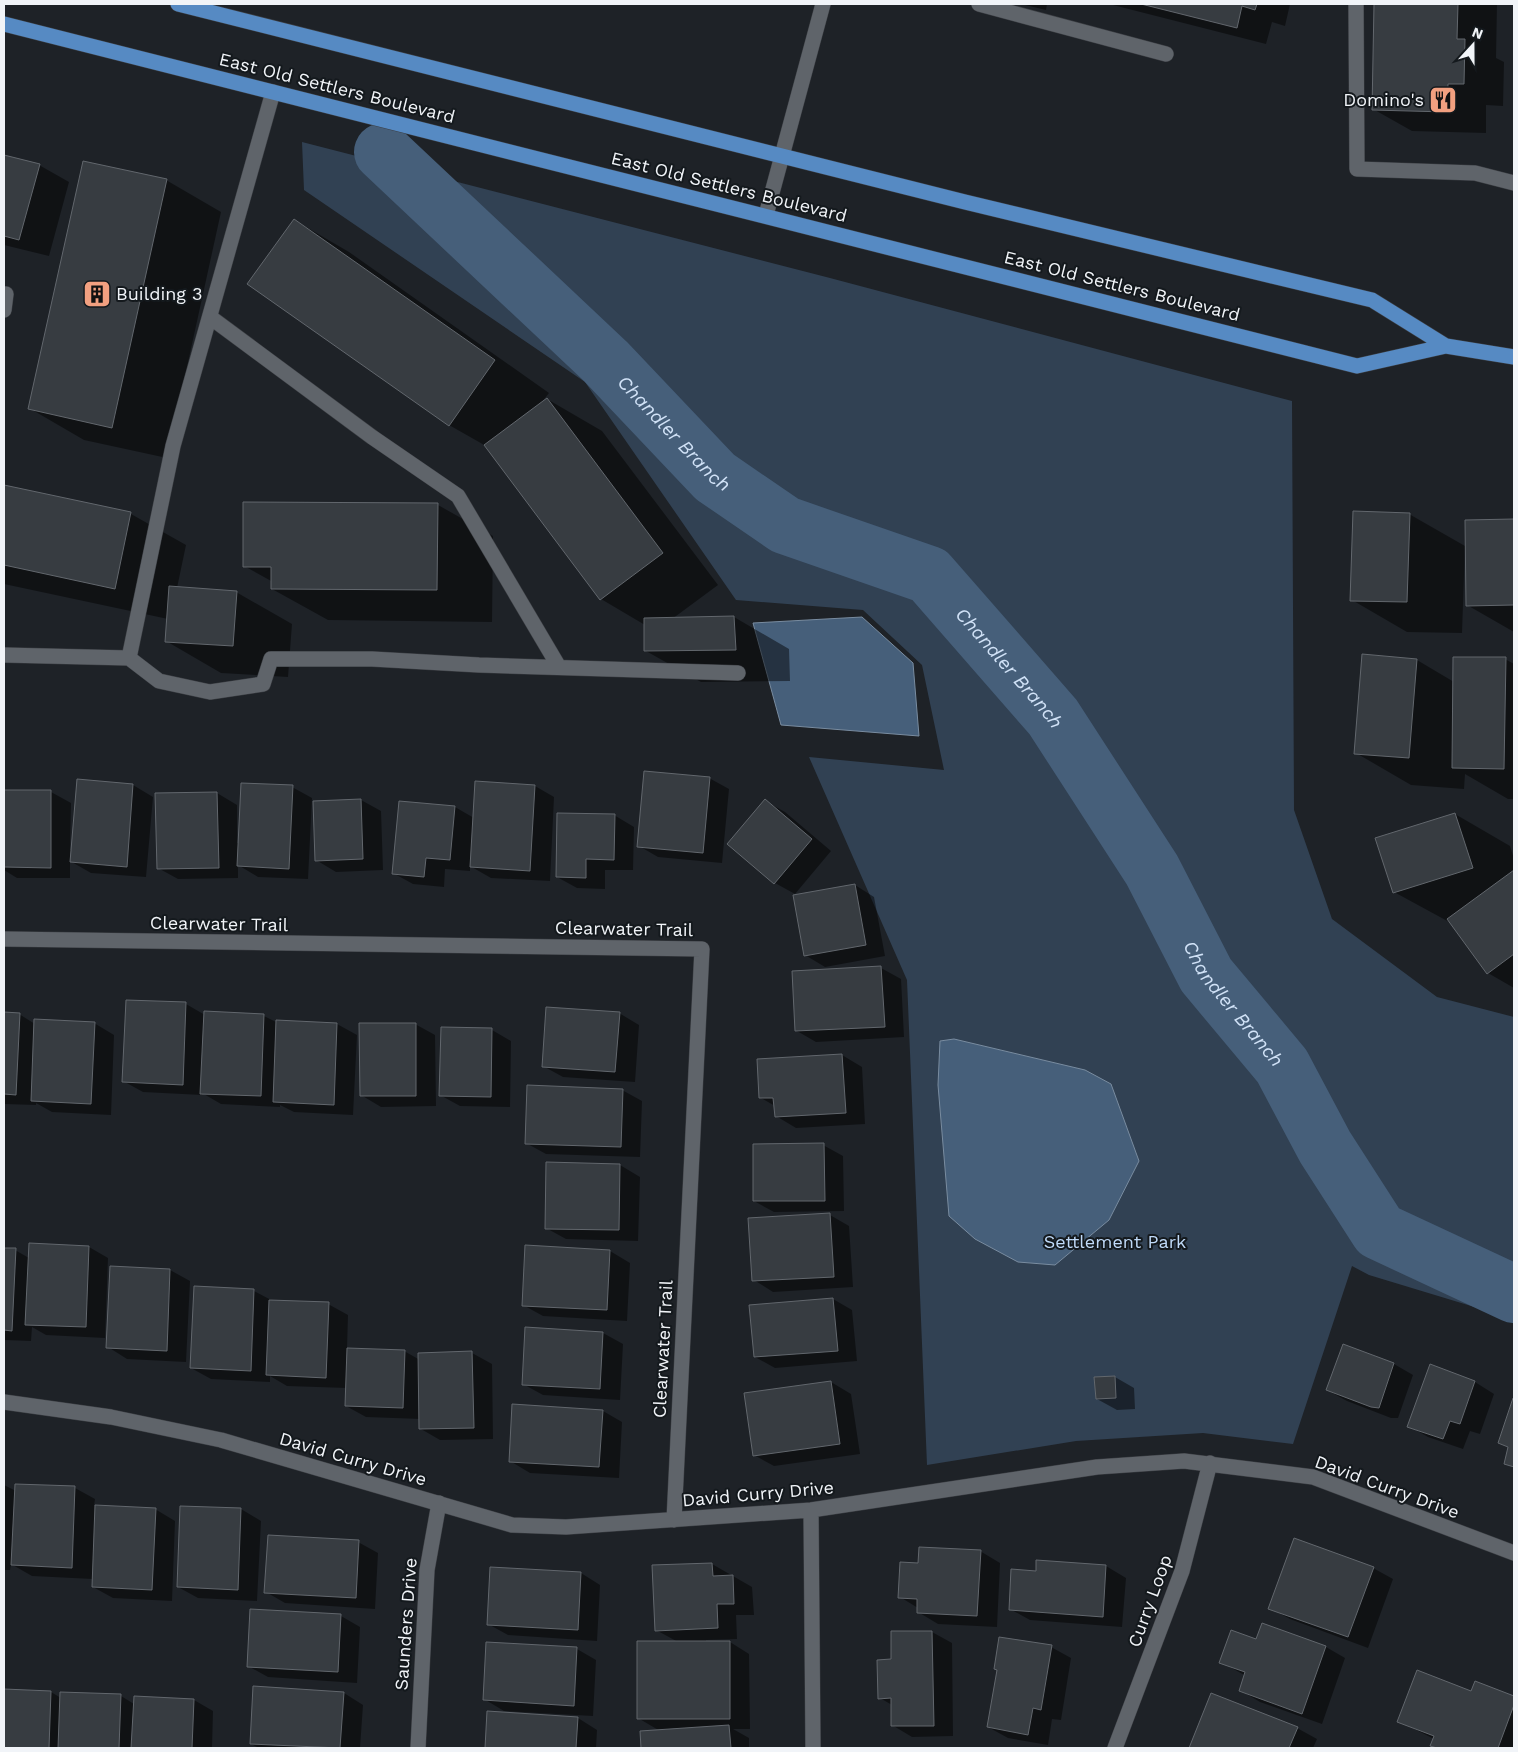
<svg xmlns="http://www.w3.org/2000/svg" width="1518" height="1752" font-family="'Work Sans',sans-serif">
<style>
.green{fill:#314153}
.water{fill:#465f7a;stroke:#798ca0}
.shadow{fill:#0007}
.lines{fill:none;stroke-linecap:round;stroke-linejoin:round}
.river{stroke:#465f7a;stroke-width:58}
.building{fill:#373c41;stroke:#62676d}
.minor-casing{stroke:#3b3e43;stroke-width:16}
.major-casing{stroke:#3b3e43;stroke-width:16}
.minor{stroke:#5f646a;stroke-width:15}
.major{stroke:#568ac3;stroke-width:15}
.labels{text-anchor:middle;stroke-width:4;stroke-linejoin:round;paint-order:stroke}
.street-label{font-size:18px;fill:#f1f4f8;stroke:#14191d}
.poi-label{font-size:18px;fill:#f1f4f8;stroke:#14191d;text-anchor:end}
.park-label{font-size:18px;fill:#c0daf8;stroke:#14191d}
.water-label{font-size:19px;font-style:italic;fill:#d1e2f7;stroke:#14191d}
</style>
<rect width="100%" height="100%" fill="#1e2227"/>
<!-- green -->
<path class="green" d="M302 142 830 278 1292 401 1294 810 1332 919 1437 997 1514 1017V1319L1369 1275 1352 1266 1293 1444 1203 1433 1076 1441 927 1465 907 980 809 757 944 770 922 665 863 610 736 600 585 382 304 190Z"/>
<!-- water -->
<path class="water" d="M862 617 913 663 919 736 781 725 753 623Z
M954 1039 1085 1070 1111 1084 1139 1161 1109 1220 1055 1265 1018 1262 975 1239 949 1216 938 1085 940 1041Z"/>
<!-- shadow -->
<path class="shadow" d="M1021 4H1047L1046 10Z
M1109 4H1290L1285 26 1272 22 1266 44Z
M1375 4H1497L1496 58 1504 62 1503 106 1486 105V133L1412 131 1373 109Z
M4 156 39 165 69 182 49 256 4 245Z
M166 180 221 212 167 458 84 440 29 408Z
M294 220 349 252 549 393 542 402 547 399 602 431 718 585 672 619 734 617 789 649 790 681 701 682 646 651 645 625 601 599 486 446 449 425Z
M4 487 131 514 186 545 177 588 236 592 292 624 288 677 221 673 166 641 168 619 4 584Z
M438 505 493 536 492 622 328 620 272 589 273 582 244 566Z
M1409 514 1465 546 1462 633 1407 632 1352 600Z
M1466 521H1514V632L1467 605Z
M1505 659 1514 664V799H1508L1465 774 1464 789 1411 785 1356 753 1417 660 1454 682Z
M709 778 729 789 722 863 658 857 639 846Z
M78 781 133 785 153 797 146 877 91 873 70 861V878H17L4 870V791L51 792 71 803 70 850H72Z
M535 786 554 797 550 881 491 878 470 866V871L445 869 444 887 413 884 393 873 455 807 474 818Z
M292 787 312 798 308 879 258 877 238 865V878L178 879 158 868 217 793 237 805V843H239Z
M361 800 381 811 383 870 336 872 316 860Z
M765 801 785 812 831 851 795 894 775 883 728 844Z
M1455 814 1510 846 1514 859V988L1488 973 1451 923 1394 892Z
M614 815 634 827 633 870H605V889L577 888 557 877Z
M855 885 874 897 885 956 825 967 805 955Z
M881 968 901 979 904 1037 816 1042 797 1031 793 972Z
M186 1004 205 1015 264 1016 278 1023 337 1024 357 1035 353 1115 294 1112 280 1105V1107L221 1104 202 1093V1095L143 1092 123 1081Z
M4 1013 19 1014 35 1024 94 1023 114 1035 111 1115 52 1112 36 1103V1105L4 1104Z
M619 1013 639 1025 635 1082 563 1077 543 1066Z
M415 1024 435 1035 436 1106 381 1107 361 1095Z
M492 1030 511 1041 510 1107 460 1106 440 1095Z
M842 1055 862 1067 865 1124 796 1128 776 1116 775 1106 761 1098 758 1060Z
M622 1090 642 1101 640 1157 546 1154 526 1143Z
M823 1145 843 1156 844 1211 774 1212 754 1201Z
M547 1164 620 1165 640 1177 638 1241 566 1239 546 1228Z
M830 1215 849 1226 853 1287 773 1292 754 1280Z
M89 1247 108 1258 105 1338 46 1335 32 1327 31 1341 4 1340V1249L15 1250 29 1258Z
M526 1247 610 1251 630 1263 627 1321 543 1316 523 1305Z
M111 1267 170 1270 190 1281 186 1362 127 1359 108 1347Z
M195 1288 254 1291 273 1301 328 1304 348 1315 347 1349 404 1351 420 1360 472 1353 492 1364 493 1439 440 1440 421 1429V1419L366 1417 346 1406 347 1388 287 1386 270 1376V1382L211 1379 191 1368Z
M833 1299 852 1310 857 1361 775 1368 755 1357Z
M526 1328 603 1333 623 1344 620 1400 543 1395 523 1384Z
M1343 1345 1394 1364 1413 1375 1398 1418H1391L1347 1401 1327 1390Z
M1431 1366 1475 1382 1494 1394 1480 1434 1470 1431 1463 1449 1428 1437 1409 1426Z
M1115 1377 1134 1388 1135 1409 1117 1410 1097 1399Z
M831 1382 851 1394 860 1454 774 1466 754 1455Z
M1514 1400V1468L1505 1463 1509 1448 1499 1442Z
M603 1411 622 1422 619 1478 530 1473 510 1461Z
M4 1485 16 1491V1485L75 1488 95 1499 94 1506 155 1509 175 1521 172 1601 113 1598 93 1587V1579L32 1576 11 1564 10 1570H4Z
M241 1509 261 1521 257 1601 198 1598 178 1587Z
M358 1542 378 1553 375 1609 285 1603 266 1592Z
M980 1551 1000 1563 997 1627 938 1624 918 1612V1608L900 1597Z
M1038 1561 1106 1566 1126 1578 1122 1627 1030 1620 1010 1609 1037 1572Z
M712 1564 752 1587 754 1615H736L737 1639 706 1640V1642H730L749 1654 750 1729H733L749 1738V1748H643L642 1732 660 1731 638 1718 678 1642 656 1630Z
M1373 1568 1393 1579 1368 1648 1290 1619 1270 1608Z
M581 1573 600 1585 597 1641 508 1635 488 1624Z
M341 1616 360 1627 357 1683 268 1677 248 1666Z
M1263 1625 1326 1647 1345 1658 1322 1724 1260 1702 1240 1690 1246 1676 1221 1662 1257 1640Z
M932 1632 952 1643 953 1736 912 1737 892 1725V1705L880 1698 892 1661Z
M1051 1647 1071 1658 1061 1720 1052 1719 1048 1745 1008 1738 988 1727Z
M577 1649 596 1660 593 1716 504 1711 484 1699Z
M1476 1683 1514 1697V1748H1437L1432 1745 1434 1739 1399 1721 1472 1693Z
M4 1690 51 1692 61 1698 121 1696 134 1704 194 1700 213 1711 212 1748H4Z
M344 1693 363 1705 360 1748H259L251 1744Z
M1212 1694 1297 1728 1317 1739 1313 1748H1191Z
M488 1713 578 1718 597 1730 596 1748H486Z"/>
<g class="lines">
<!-- river -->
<path class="river" id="s1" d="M383 152 606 362 715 477 785 525 929 575 1053 717 1152 870 1206 975 1282 1066 1325 1147 1379 1231 1514 1294"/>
</g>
<!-- building -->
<path class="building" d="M1141 4H1257L1255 10 1242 6 1237 28Z
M1374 4H1458L1457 39H1465L1464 84H1448L1447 112 1372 110Z
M4 155 40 164 19 240 4 236Z
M83 161 167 179 112 428 28 409Z
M294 219 495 360 449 426 247 284Z
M547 398 663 553 600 600 484 445Z
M4 485 131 512 115 589 4 565Z
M243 502 438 503 437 590 271 589V567H243Z
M1353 511 1410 513 1407 602 1350 601Z
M1514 519V605L1466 606 1465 520Z
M169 586 237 591 233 646 165 642Z
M734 616 736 650 644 651V618Z
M1362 654 1417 659 1409 758 1354 754Z
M1453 657H1506L1504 769 1452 768Z
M644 771 710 777 703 853 637 847Z
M77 779 133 784 127 867 70 862Z
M475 781 535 785 530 871 470 867Z
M241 783 293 785 289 869 237 866Z
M4 790H51V868L4 867Z
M217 792 219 868 157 869 155 793Z
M361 799 363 859 315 861 313 801Z
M765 799 812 839 774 884 727 844Z
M399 801 455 806 450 860 426 858 424 877 392 874Z
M557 813 615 814 614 860 586 859V878L556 877Z
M1455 813 1473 868 1393 893 1375 838Z
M1514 870V954L1487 974 1447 919Z
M855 884 866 945 804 956 793 895Z
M881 966 885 1027 795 1031 792 971Z
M126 1000 186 1002 183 1085 122 1082Z
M546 1007 620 1012 615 1072 542 1067Z
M204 1011 264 1014 261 1096 200 1094Z
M4 1012 20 1013 16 1095 4 1094Z
M34 1019 95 1022 91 1104 31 1101Z
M276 1020 337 1023 334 1105 273 1102Z
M359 1023H416V1096H360Z
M441 1027 492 1028 491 1097 439 1096Z
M842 1054 846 1113 775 1117 773 1098H759L757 1059Z
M527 1085 623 1089 621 1147 525 1144Z
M824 1143 825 1201H753V1144Z
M546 1162 620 1164 619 1230 545 1229Z
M830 1213 834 1277 752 1281 748 1218Z
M29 1243 89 1246 86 1327 25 1325Z
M525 1245 610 1250 607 1310 522 1306Z
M4 1248H16L12 1331 4 1330Z
M110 1266 170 1269 167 1351 106 1348Z
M194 1286 254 1289 251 1371 190 1368Z
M833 1298 838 1351 754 1357 749 1305Z
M269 1300 329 1302 326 1378 266 1375Z
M525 1327 603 1332 600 1389 522 1385Z
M1343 1344 1394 1363 1379 1408 1371 1407 1326 1390Z
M347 1348 405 1350 403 1408 345 1406Z
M472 1351 474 1428 419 1429 418 1353Z
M1430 1364 1475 1381 1460 1424 1450 1421 1443 1439 1407 1427Z
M1115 1376 1116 1398 1096 1399 1094 1377Z
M831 1381 840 1444 753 1456 744 1393Z
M1513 1398H1514V1467L1504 1464 1508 1447 1498 1443Z
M512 1404 603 1410 599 1467 509 1462Z
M15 1484 75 1486 72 1568 11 1565Z
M95 1505 156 1508 152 1590 92 1587Z
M180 1506 241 1508 238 1590 177 1587Z
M268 1535 359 1540 356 1598 264 1593Z
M1294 1538 1374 1567 1348 1637 1268 1609Z
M919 1547 981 1550 977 1616 917 1613V1599L898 1598 900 1562 918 1563Z
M1036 1560 1106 1565 1103 1617 1009 1610 1011 1569 1036 1571Z
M712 1563 713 1576 733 1575 734 1604H717L718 1628 655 1631 652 1565Z
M490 1567 581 1572 578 1630 487 1625Z
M250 1609 341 1614 338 1672 247 1667Z
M1262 1623 1326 1646 1302 1714 1239 1691 1245 1672 1219 1663 1231 1630 1256 1639Z
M891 1631H932L934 1726H891V1698L878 1699 877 1660 891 1659Z
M999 1637 1052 1645 1041 1710 1033 1708 1028 1735 987 1727 997 1670 994 1669Z
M637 1641H730V1719H637Z
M486 1642 577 1647 574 1706 483 1700Z
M1417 1670 1471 1691 1475 1681 1514 1696V1705L1498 1748H1437L1430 1746 1434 1736 1397 1722Z
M253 1686 344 1692 340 1748 250 1744Z
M4 1689 51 1691 49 1748H4Z
M60 1692 121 1694 119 1748H58Z
M1211 1693 1298 1727 1289 1748H1189Z
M134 1696 194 1699 192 1748H131Z
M487 1711 578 1717 576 1748H485Z
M729 1725 731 1748H641L640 1731Z"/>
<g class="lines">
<!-- minor casing -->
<g class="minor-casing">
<path id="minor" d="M979 4 1166 54
M1356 4 1357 169 1475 173 1514 183
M766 215 823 4
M4 294H6L4 310
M210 317 372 437 458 496 559 667
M4 655 129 658 173 446 273 92
M129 658 159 681 210 692 263 684 271 659H372L479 665 738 673
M4 939 702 949 674 1520
M4 1402 111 1417 221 1440 512 1525 566 1527 811 1510 1097 1467 1184 1461 1313 1477 1514 1553
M811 1510 813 1748
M418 1748 427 1570 439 1503
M1115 1748 1182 1571 1210 1463"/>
</g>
<!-- major casing -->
<g class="major-casing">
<path id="major" d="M178 4 965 202 1372 300 1446 346 1514 357
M4 24 1357 366 1446 346"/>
</g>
<!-- minor -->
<use href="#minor" class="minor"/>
<!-- major -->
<use href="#major" class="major"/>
</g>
<!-- icons -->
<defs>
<g id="restaurant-square" transform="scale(1.4375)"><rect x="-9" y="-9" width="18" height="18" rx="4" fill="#f2a080" stroke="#14191d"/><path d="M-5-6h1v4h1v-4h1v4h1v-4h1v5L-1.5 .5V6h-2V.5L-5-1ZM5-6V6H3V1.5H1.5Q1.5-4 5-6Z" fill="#111"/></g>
<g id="building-square" transform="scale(1.4375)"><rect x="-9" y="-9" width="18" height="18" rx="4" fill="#f2a080" stroke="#14191d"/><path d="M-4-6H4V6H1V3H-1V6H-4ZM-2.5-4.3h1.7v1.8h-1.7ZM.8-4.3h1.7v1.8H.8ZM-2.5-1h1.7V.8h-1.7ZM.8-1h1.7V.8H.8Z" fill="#111"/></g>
</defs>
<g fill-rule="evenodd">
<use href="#restaurant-square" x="1443" y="100"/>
<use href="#building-square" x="97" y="294"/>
</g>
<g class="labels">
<!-- street labels -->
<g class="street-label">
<text transform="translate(337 88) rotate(14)" y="6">East Old Settlers Boulevard</text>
<text transform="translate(729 187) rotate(14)" y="6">East Old Settlers Boulevard</text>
<text transform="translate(1122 286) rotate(14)" y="6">East Old Settlers Boulevard</text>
<text transform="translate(219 924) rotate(1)" y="6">Clearwater Trail</text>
<text transform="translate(624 929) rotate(1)" y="6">Clearwater Trail</text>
<text transform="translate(663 1349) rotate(-87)" y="6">Clearwater Trail</text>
<text transform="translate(353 1459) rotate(16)" y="6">David Curry Drive</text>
<text transform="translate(1387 1487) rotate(20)" y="6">David Curry Drive</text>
<text transform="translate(758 1494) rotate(-5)" y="6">David Curry Drive</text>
<text transform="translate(1150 1601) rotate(-70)" y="6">Curry Loop</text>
<text transform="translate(406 1624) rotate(-86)" y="6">Saunders Drive</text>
</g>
<!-- poi labels -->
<g class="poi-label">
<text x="1424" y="106">Domino's</text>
<text x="116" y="300" text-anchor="start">Building 3</text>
</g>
<!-- park labels -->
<g class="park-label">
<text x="1115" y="1248">Settlement Park</text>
</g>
<!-- water labels -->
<g class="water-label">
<text dy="7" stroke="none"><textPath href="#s1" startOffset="405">Chandler Branch</textPath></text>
<text dy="7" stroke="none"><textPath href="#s1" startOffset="825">Chandler Branch</textPath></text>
<text dy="7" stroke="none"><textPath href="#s1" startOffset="1230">Chandler Branch</textPath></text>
</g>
</g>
<!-- border -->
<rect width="1518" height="1752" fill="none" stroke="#f1f4f8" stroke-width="10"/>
<!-- north arrow -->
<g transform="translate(1473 45) rotate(21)" stroke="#14191d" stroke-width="4" paint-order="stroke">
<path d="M0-4L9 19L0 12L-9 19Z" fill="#f1f4f8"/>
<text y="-8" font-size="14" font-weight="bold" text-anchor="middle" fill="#f1f4f8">N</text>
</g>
</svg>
